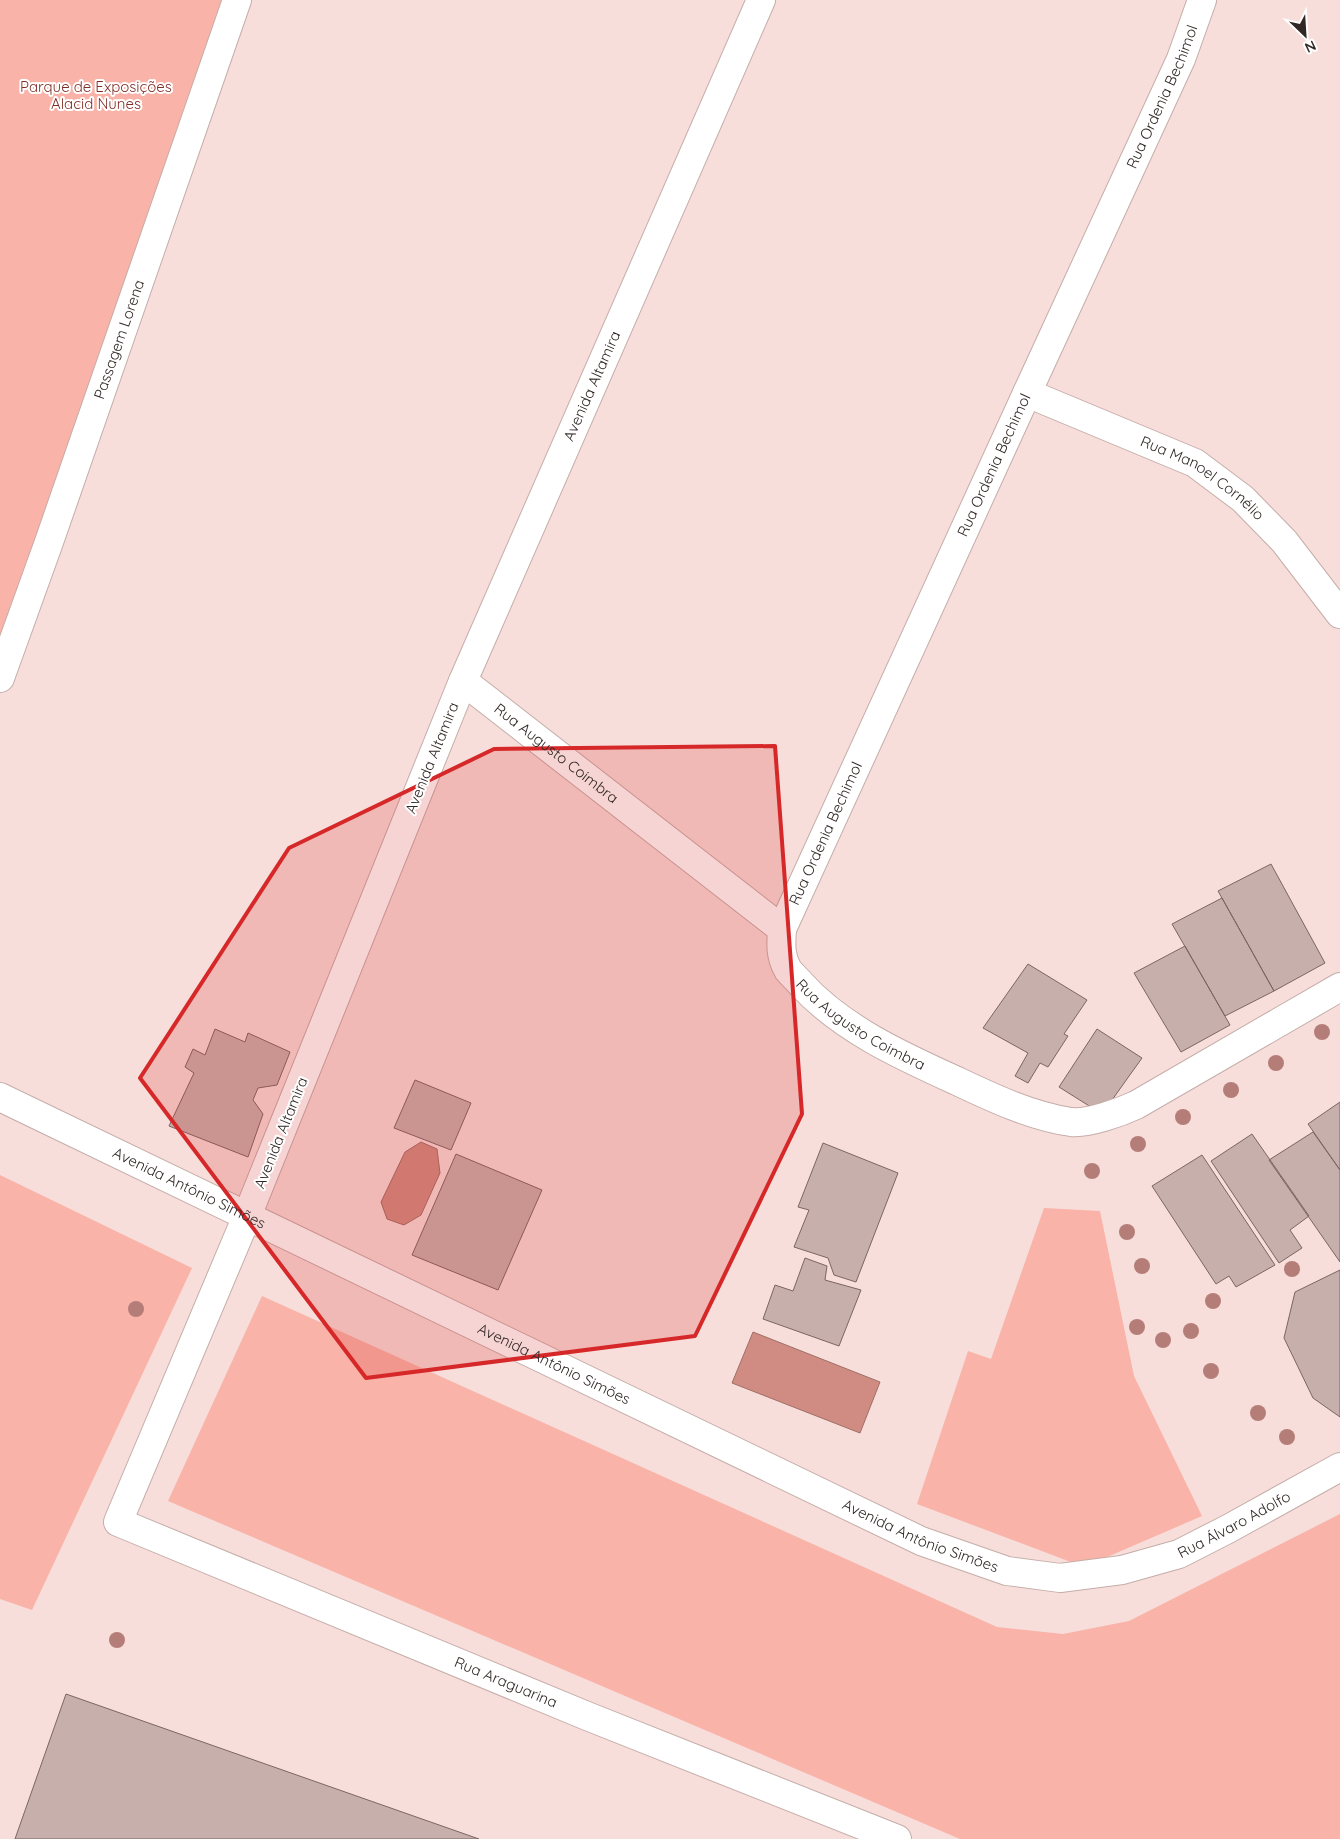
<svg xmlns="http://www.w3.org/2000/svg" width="1340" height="1839" font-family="Quicksand,sans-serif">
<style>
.green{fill:#f9b3a8}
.water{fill:#d08c82;stroke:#a06e66}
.building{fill:#c7afab;stroke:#7b6662}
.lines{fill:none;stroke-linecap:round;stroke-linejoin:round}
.minor-casing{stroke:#c5ada9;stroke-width:30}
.minor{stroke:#fff;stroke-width:28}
.tree{fill:#b57d77}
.marked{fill:#d62828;fill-opacity:0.2;stroke:#d62828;stroke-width:4;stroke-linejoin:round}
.labels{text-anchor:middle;stroke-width:4;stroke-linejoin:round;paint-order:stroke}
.park-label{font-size:15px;fill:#7f2e26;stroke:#fff}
.street-label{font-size:15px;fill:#312826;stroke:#fff}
</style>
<rect width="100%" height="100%" fill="#f7deda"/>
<!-- green -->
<path class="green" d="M0 0H229L0 667Z
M0 1175 192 1268 32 1610 0 1599Z
M1044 1208 1100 1211 1134 1376 1202 1516 1084 1567 917 1504 968 1351 991 1359Z
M262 1296 997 1627 1063 1634 1129 1621 1340 1514V1839H960L168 1501Z"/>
<!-- water -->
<path class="water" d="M421 1142 437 1149 440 1173 421 1215 404 1225 387 1219 381 1202 405 1152Z
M753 1332 880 1382 860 1433 732 1383Z"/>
<!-- building -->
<path class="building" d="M1271 864 1325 963 1274 991 1218 891Z
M1222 898 1274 991 1225 1016 1172 924Z
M1185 946 1230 1025 1181 1052 1134 973Z
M1028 964 1087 1000 1064 1034 1068 1036 1048 1067 1040 1063 1028 1083 1015 1076 1028 1053 983 1028Z
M215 1029 245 1042 248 1033 290 1052 277 1085 258 1088 253 1100 263 1114 248 1157 169 1126 194 1073 185 1067 193 1049 205 1055Z
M1097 1029 1142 1058 1102 1114 1059 1087Z
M415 1080 471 1103 451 1150 394 1128Z
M1340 1102V1170L1308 1124Z
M1313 1132 1340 1170V1262L1269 1160Z
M1252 1134 1309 1216 1290 1230 1302 1248 1279 1263 1211 1161Z
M823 1143 898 1173 856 1282 834 1275 828 1258 794 1247 809 1210 798 1207Z
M456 1154 542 1190 498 1290 412 1255Z
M1202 1155 1275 1265 1236 1287 1229 1276 1216 1284 1152 1186Z
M805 1258 827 1266 825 1280 861 1290 839 1346 763 1319 775 1285 793 1291Z
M1340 1270V1417L1313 1398 1284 1338 1295 1292Z
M66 1694 479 1839H15Z"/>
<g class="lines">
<!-- minor casing -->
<g class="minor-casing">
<g id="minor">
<path id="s1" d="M761 0 463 681 247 1216 118 1522 587 1716 897 1839"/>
<path id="s2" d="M1027 393 1195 463 1243 499 1284 541 1340 614"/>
<path id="s3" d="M0 678 49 542 237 0"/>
<path id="s4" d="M463 681 782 929C781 944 780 956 788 970 792 975 797 979 801 984 842 1029 902 1056 957 1081 993 1098 1031 1116 1071 1122 1088 1124 1121 1112 1136 1105L1340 987"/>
<path id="s5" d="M782 929 1027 393 1181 59 1202 0"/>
<path id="s6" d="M0 1097 921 1541 1007 1571 1060 1578 1122 1570 1179 1554 1228 1529 1340 1467"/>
</g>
</g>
<!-- minor -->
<use href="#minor" class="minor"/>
</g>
<!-- trees -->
<g class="tree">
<circle cx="1322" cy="1032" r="8"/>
<circle cx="1276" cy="1063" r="8"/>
<circle cx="1231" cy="1090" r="8"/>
<circle cx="1183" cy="1117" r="8"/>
<circle cx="1138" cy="1144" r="8"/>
<circle cx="1092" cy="1171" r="8"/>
<circle cx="1127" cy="1232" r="8"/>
<circle cx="1142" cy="1266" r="8"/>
<circle cx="1292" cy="1269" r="8"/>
<circle cx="1213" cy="1301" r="8"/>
<circle cx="136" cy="1309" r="8"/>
<circle cx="1137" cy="1327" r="8"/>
<circle cx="1191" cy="1331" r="8"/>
<circle cx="1163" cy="1340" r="8"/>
<circle cx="1211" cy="1371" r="8"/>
<circle cx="1258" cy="1413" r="8"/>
<circle cx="1287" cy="1437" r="8"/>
<circle cx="117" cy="1640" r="8"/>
</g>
<!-- marked area -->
<path class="marked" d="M775 746 802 1114 695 1336 366 1378 140 1078 289 848 494 749Z"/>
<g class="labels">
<!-- park labels -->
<g class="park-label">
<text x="96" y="92">Parque de Exposições<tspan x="96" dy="17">Alacid Nunes</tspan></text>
</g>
<!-- street labels -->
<g class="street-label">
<text dy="5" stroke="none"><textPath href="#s5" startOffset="915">Rua Ordenia Bechimol</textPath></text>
<text dy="5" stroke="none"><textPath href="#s3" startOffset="359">Passagem Lorena</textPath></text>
<text transform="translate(592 386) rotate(-66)" y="5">Avenida Altamira</text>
<text dy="5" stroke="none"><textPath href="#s5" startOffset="510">Rua Ordenia Bechimol</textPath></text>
<text dy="5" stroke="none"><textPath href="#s2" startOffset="196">Rua Manoel Cornélio</textPath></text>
<text dy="5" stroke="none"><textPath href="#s4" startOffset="118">Rua Augusto Coimbra</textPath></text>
<text transform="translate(432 758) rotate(-68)" y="5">Avenida Altamira</text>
<text dy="5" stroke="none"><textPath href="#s5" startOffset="105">Rua Ordenia Bechimol</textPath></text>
<text dy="5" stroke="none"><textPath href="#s4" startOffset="538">Rua Augusto Coimbra</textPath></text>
<text transform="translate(281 1133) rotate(-68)" y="5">Avenida Altamira</text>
<text dy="5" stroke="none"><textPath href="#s6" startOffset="210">Avenida Antônio Simões</textPath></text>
<text dy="5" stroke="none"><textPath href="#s6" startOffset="615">Avenida Antônio Simões</textPath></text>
<text dy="5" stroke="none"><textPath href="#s6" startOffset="1351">Rua Álvaro Adolfo</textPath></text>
<text dy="5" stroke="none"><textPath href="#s6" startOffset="1020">Avenida Antônio Simões</textPath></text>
<text dy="5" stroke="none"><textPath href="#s1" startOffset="2072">Rua Araguarina</textPath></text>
</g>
</g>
<!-- north arrow -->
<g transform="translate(1305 35) rotate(155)" stroke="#ffffff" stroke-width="4" paint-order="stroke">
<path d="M0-4L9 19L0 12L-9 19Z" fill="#312826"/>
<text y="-8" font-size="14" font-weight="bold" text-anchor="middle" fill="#312826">N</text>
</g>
</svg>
